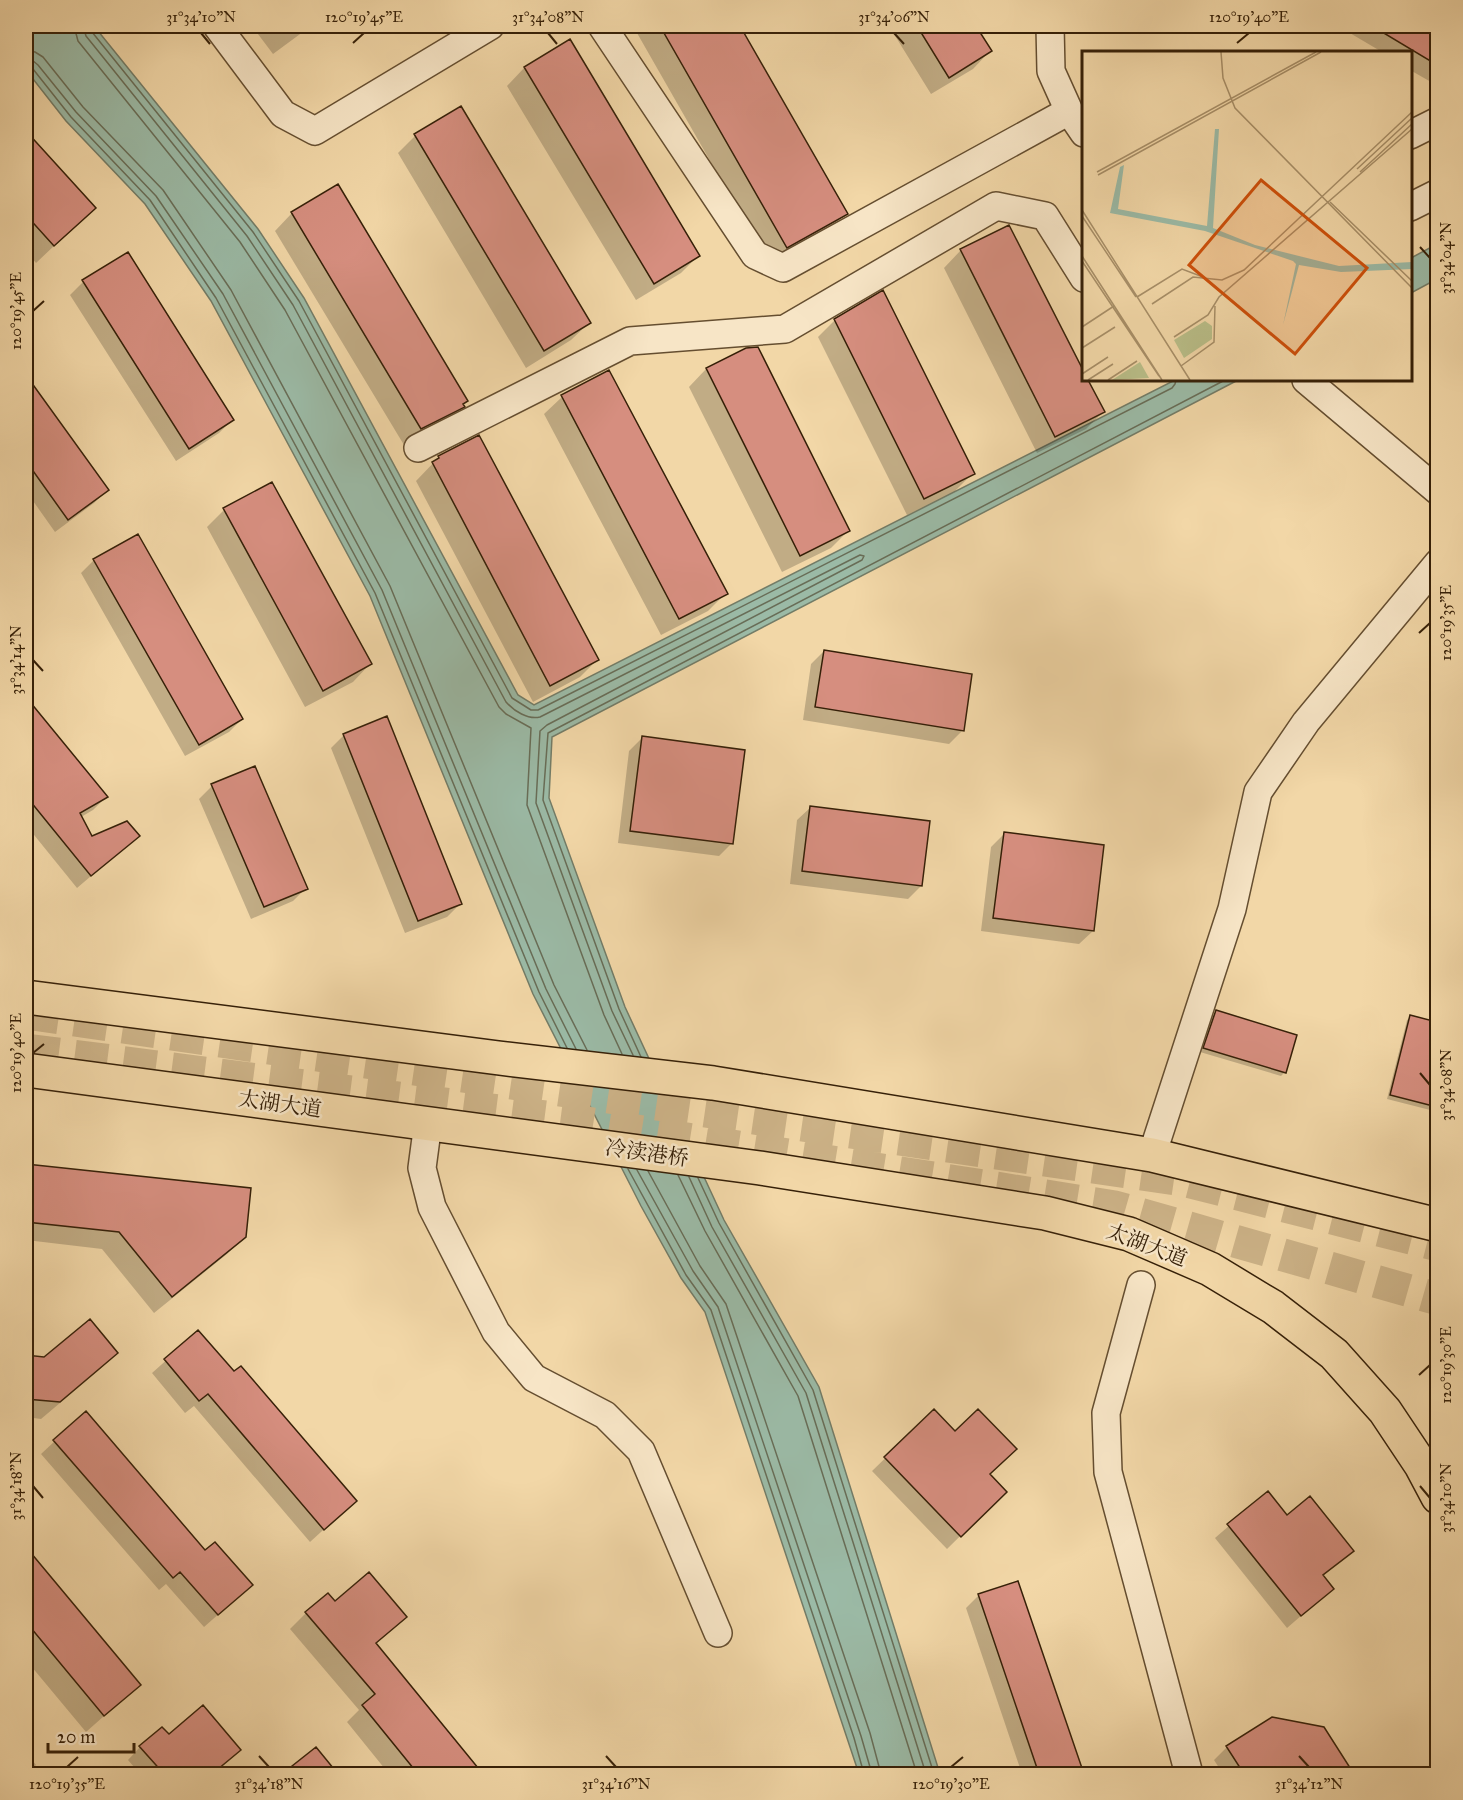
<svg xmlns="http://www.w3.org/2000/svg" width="1463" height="1800" font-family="'IM FELL Great Primer','Noto Serif SC',serif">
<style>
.water{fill:#9bbaa6;stroke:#737c67;stroke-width:1.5}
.shadow{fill:#0003}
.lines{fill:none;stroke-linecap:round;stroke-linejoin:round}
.shore{stroke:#686d57;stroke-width:1.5}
.building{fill:#d68e7f;stroke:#362008;stroke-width:1.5}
.highway-tunnel{stroke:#ccb287;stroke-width:33;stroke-dasharray:33 16;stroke-linecap:butt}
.minor-casing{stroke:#654e30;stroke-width:30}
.major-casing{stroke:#362008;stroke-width:36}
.minor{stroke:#f7e5c6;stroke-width:27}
.major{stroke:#f2d7a7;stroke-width:33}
.ticks{fill:none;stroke:#362008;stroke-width:2}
.labels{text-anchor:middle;stroke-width:5;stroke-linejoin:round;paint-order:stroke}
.street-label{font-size:21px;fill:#362008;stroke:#f7e5c6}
.inset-road{fill:none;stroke:#a78e67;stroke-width:1.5}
.view{fill:#cd500b;fill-opacity:0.15;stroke:#cd500b;stroke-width:3}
.inset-edge{fill:none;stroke:#362008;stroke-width:3}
.neatline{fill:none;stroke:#362008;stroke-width:2}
.ticks-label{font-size:15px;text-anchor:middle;fill:#362008}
</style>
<rect width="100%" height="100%" fill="#f2d7a7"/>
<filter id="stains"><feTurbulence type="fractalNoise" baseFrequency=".00333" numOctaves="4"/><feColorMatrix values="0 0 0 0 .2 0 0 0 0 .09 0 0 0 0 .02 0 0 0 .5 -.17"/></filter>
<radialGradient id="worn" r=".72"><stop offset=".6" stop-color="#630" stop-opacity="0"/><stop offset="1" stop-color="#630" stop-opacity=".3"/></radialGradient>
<!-- water -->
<path class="water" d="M26 26H94L258 229 304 298 518 695 534 705 1175 380H1238L552 737 549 798 625 1007 724 1220 819 1387 940 1774H859L705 1312 681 1278 641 1206 533 994 370 596 211 301 145 204 66 121 26 70Z
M1437 244V279L1411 293V258Z"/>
<!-- shadow -->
<path class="shadow" d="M252 26H311L273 54Z
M633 26H739L846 213 828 231 769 264Z
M889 26H975L990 51 973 69 931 94Z
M1338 26H1438V86L1410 70V52H1382Z
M570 41 698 256 681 273 636 300 507 86 524 68Z
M26 134 94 208 36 263 26 251Z
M415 136 589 323 571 340 526 368 398 153Z
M292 213 467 401 445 424 404 445 275 231Z
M1009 227 1084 374V380H1086L1103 412 1086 429 1037 453 944 268 961 250Z
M83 282 232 420 219 433 176 461 70 295Z
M835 320 973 473 955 491 907 515 818 337Z
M746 349 848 531 831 548 782 572 689 387 706 369Z
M609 372 726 593 708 611 661 635 544 414 562 397Z
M26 377 107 490 94 503 55 532 26 491Z
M439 457 597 660 580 677 533 702 416 481Z
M271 484 370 664 353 682 305 707 207 527 224 510Z
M94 560 242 719 229 732 185 756 81 573Z
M824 651 962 731 949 744 803 720 811 664Z
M32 707 106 797 93 810 81 817 91 838 138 836 77 888 26 825V712Z
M344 735 460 904 447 917 405 933 331 748Z
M642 738 732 843 719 856 618 843 629 751Z
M212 786 306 888 293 901 251 919 199 799Z
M811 807 921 886 908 899 790 884 797 820Z
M1004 834 1093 931 1079 944 981 931 991 847Z
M1216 1012 1285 1072 1281 1076 1200 1052 1212 1016Z
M1411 1017 1438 1023V1112L1387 1099 1407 1020Z
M26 1165 250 1190 245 1236 227 1254 154 1313 102 1249 26 1240Z
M198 1332 234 1374 355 1501 310 1542 194 1406 185 1413 152 1373Z
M116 1353 99 1370 41 1419 26 1417V1357L45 1358Z
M934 1411 1005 1492 947 1549 872 1471Z
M85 1413 237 1598 204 1627 166 1584 159 1590 41 1454Z
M1267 1493 1287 1517 1352 1550 1322 1577 1332 1589 1287 1628 1215 1538Z
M26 1550 139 1685 86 1732 26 1660Z
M1017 1583 1083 1774H1022L966 1608 979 1595Z
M335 1603 405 1617 375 1645 481 1774H389L347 1722 359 1710 290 1629 306 1613Z
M1323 1728 1352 1774H1223L1214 1760 1227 1747Z
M169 1736 239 1750 212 1774H140L128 1760 140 1747Z
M316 1749 336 1774H284Z
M26 1752 36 1765 26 1774Z"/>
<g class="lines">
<!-- shore -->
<path class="shore" d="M74 26 78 41 240 242 285 310 499 707 506 714 531 728 527 805 604 1015 622 1054
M83 26 86 36 247 236 293 305 506 702C514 711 528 720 540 717L860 555 864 556 862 560 547 725 540 731 536 803 612 1011 633 1055
M90 26 92 32 253 232 299 301 512 698 531 710H538L1172 388 1175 384 1176 380
M26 50 35 52 43 57 83 107 163 190 231 290 390 586 554 985 587 1050
M26 59 32 60 38 65 76 112 156 196 223 294 382 590 546 989 576 1049
M26 67 33 69 71 117 150 200 216 298 375 593 539 992 567 1048
M641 1057 619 1009 543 800 548 733 1225 380
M628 1169 686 1275 711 1310 854 1738 864 1774
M637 1170 693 1271 718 1307 861 1736 872 1774
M648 1171 700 1266 726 1304 870 1733 881 1774
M678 1175 705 1231 798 1396 917 1774
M689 1177 712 1227 806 1393 926 1774
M698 1178 719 1223 813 1390 934 1774"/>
</g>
<!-- building -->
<path class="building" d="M660 26H740L848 214 787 248Z
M917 26H976L992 51 949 78Z
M1372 26H1437V65Z
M570 39 700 256 654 284 524 67Z
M461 106 591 323 544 351 414 134Z
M26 131 96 208 54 246 26 215Z
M338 184 468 401 463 404 465 407 421 429 291 212Z
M1009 225 1083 370V380H1088L1105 412 1055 437 960 249Z
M128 252 234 420 189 449 82 280Z
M883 290 975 474 924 499 834 319Z
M758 347 850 531 800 556 706 368 746 348Z
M609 370 728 594 679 619 561 395Z
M26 375 109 490 68 520 26 461Z
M479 435 599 660 550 686 432 462 439 458 438 456Z
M272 482 372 664 323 691 223 508Z
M138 534 243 719 199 745 93 559Z
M824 650 972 674 964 731 815 707Z
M26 697 108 797 80 813 92 836 127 821 140 836 91 876 26 796Z
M387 716 462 904 418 921 343 734Z
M642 736 745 750 733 844 630 831Z
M255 766 308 889 264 907 211 784Z
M810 806 930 821 922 886 802 871Z
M1004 832 1104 845 1094 931 993 918Z
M1216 1010 1297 1035 1286 1073 1203 1048Z
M1410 1015 1437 1022V1107L1390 1095Z
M26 1164 251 1188 246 1237 172 1297 119 1232 26 1222Z
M90 1319 118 1353 60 1402 26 1399V1355L44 1357Z
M198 1330 234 1371 241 1366 357 1501 324 1530 208 1394 199 1401 164 1359Z
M934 1409 955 1431 978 1409 1017 1449 990 1474 1007 1492 961 1537 884 1457Z
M86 1411 205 1550 215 1542 253 1585 218 1615 180 1572 173 1578 53 1440Z
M1268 1491 1287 1515 1310 1496 1354 1551 1323 1575 1334 1589 1301 1616 1227 1524Z
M26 1547 141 1685 104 1716 26 1622Z
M369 1572 407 1617 376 1643 483 1774H418L362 1705 375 1694 305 1612 328 1593 335 1601Z
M1018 1581 1084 1774H1039L978 1594Z
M203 1705 241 1750 212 1774H164L139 1746 162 1727 169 1734Z
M1272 1717 1324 1727 1354 1774H1244L1226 1746Z
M316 1747 338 1774H282Z"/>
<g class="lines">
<!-- highway-tunnel -->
<path class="highway-tunnel" d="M26 1013 1183 1180 1438 1245
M26 1050 561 1119 1115 1207 1438 1299"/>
<!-- minor casing -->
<g class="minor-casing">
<path id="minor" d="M217 26 283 114 315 131 490 26
M602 26 755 255 783 268 1069 111
M1050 26 1051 71 1069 111 1084 133
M1410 135 1438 121
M1410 207 1438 193
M1306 380 1438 491
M418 448 630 341 785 329 996 206 1045 216 1084 278
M428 1123 422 1168 432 1207 496 1332 534 1378 605 1415 641 1451 718 1633
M1152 1155 1232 909 1258 792 1306 722 1438 563
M1141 1285 1106 1413 1108 1472 1189 1774"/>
</g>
<!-- major casing -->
<g class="major-casing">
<path id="major" d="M26 997 499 1058 713 1083 1152 1155 1438 1225
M26 1070 760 1168 1045 1213 1129 1234 1210 1269 1273 1307 1334 1354 1385 1411 1421 1465 1438 1497"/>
</g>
<!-- minor -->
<use href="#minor" class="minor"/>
<!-- major -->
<use href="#major" class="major"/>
</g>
<!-- ticks -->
<path class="ticks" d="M201 33 210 44M548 33 557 44M894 33 904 44M353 43 364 33M1237 43 1249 33M1420 247 1430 258M33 311 44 301M1419 633 1430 623M33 660 43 671M33 1053 44 1044M1420 1073 1430 1085M1419 1375 1430 1365M33 1486 43 1498M1420 1486 1430 1498M259 1756 269 1767M606 1756 616 1767M1299 1756 1309 1767M67 1767 78 1757M951 1767 963 1757"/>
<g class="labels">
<!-- street labels -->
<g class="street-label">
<text transform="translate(280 1104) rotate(8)" y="7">太湖大道</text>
<text transform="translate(647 1153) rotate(8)" y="7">冷渎港桥</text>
<text transform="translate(1147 1245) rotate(21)" y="7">太湖大道</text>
</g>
</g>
<!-- overview -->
<g transform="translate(1082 51)">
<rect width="330" height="330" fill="#f2d7a7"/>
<path d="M123 270 130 275V288L102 307 92 289ZM58 311 67 327 30 329Z" fill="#b9be88"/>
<path d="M133 78H137L131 177 173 194 257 215 330 211V218L259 221 217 214 201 274 214 213 211 210 123 180 28 162 38 116 42 114 36 158 125 175Z" fill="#9bbaa6"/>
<path class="inset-road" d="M139 1 141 27 153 57 330 237M275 118 330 67M15 121 234 1M278 121 330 73M16 124 239 1M248 151 330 230M0 159 108 329M0 165 54 246M0 205 80 329M0 210 77 325M55 246 100 218 121 226M70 253 111 226 140 229 162 219 330 61M0 276 32 255M92 286 126 264 137 246 330 78M0 297 33 276M99 315 132 291 133 255M0 323 26 306M6 329 31 313M26 329 55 310"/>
<path class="view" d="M179 129 285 217 213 303 107 214Z"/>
<rect width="330" height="330" class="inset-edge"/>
</g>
<!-- margin -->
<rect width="1463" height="1800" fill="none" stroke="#f2d7a7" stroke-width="66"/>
<!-- scale -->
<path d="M48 1743v9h86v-9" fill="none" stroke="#362008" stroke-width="3"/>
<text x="57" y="1743" font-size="18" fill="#362008" stroke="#f7e5c6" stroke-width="4.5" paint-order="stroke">20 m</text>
<rect x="33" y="33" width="1397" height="1734" class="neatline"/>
<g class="ticks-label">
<text x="201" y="22">31°34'10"N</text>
<text x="364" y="22">120°19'45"E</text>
<text x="548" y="22">31°34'08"N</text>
<text x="894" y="22">31°34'06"N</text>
<text x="1249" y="22">120°19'40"E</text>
<text transform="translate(1446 258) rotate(-90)" y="5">31°34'04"N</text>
<text transform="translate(16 311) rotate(-90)" y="5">120°19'45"E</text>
<text transform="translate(1446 623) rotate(-90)" y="5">120°19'35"E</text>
<text transform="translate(16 660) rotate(-90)" y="5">31°34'14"N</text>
<text transform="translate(16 1053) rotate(-90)" y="5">120°19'40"E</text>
<text transform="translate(1446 1085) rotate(-90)" y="5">31°34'08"N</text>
<text transform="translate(1446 1365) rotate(-90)" y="5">120°19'30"E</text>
<text transform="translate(16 1486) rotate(-90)" y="5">31°34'18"N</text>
<text transform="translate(1446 1498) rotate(-90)" y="5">31°34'10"N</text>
<text x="67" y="1789">120°19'35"E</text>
<text x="269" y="1789">31°34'18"N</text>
<text x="616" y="1789">31°34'16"N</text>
<text x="951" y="1789">120°19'30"E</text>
<text x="1309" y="1789">31°34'12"N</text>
</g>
<rect width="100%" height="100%" filter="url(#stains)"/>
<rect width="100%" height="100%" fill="url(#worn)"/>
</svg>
